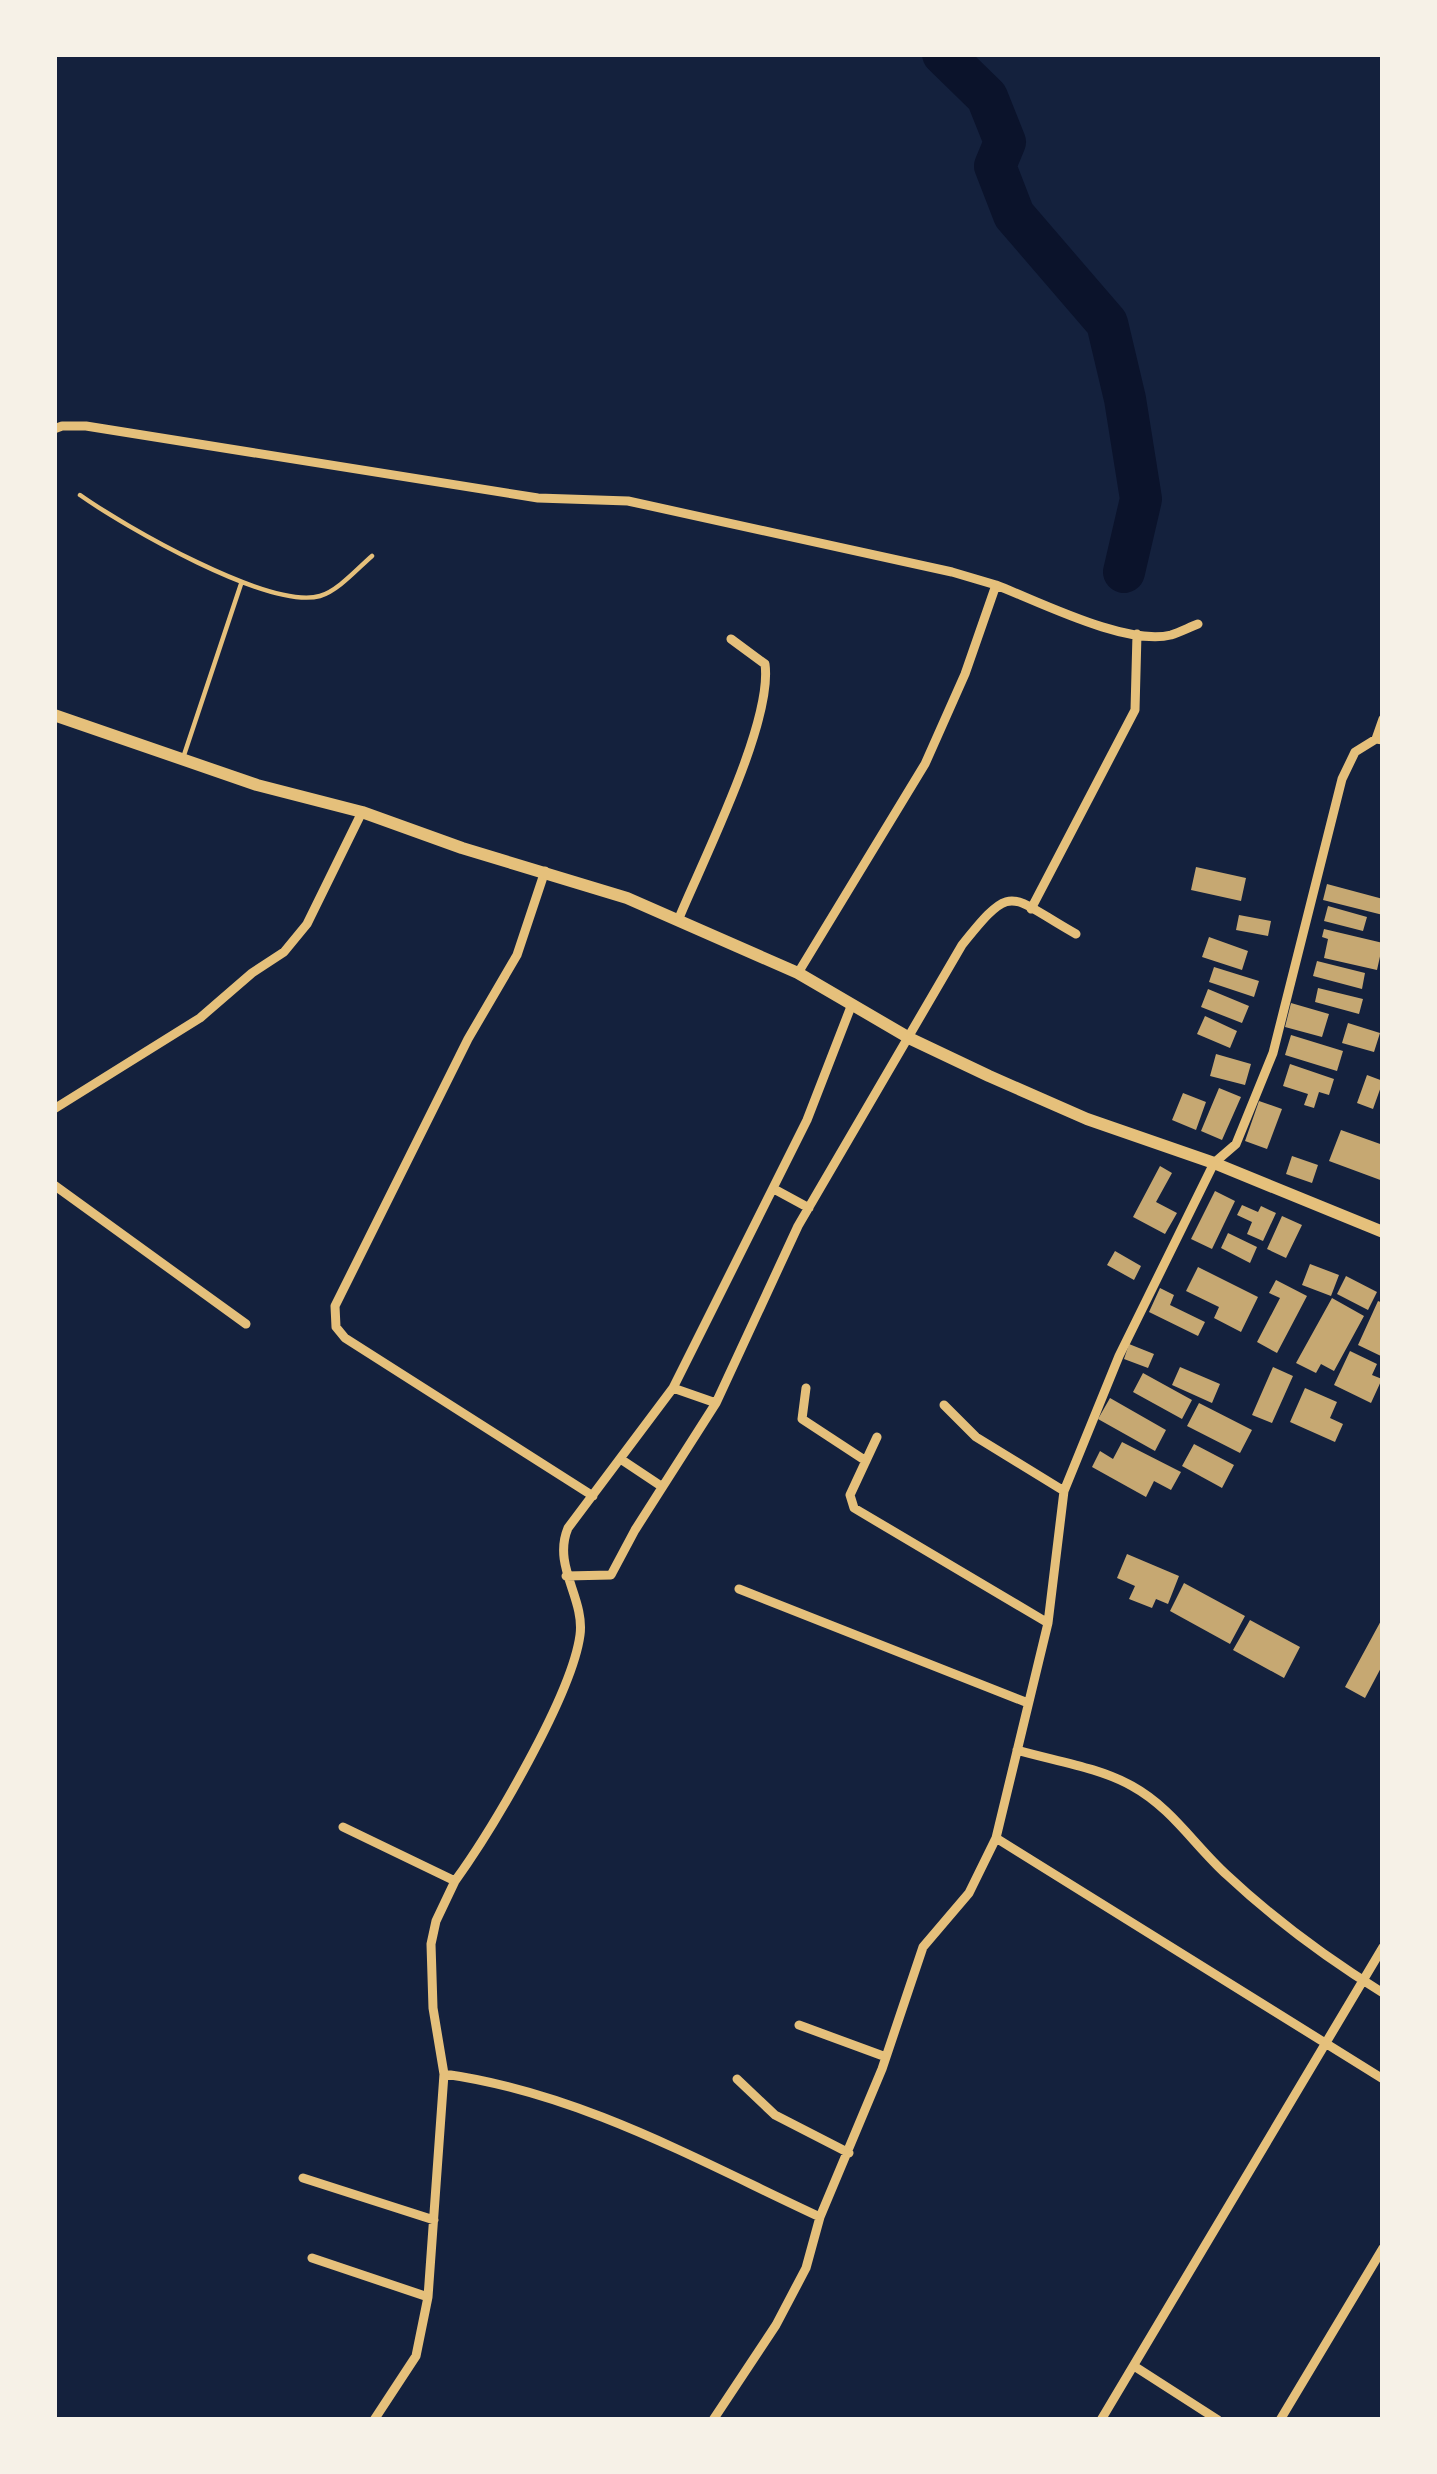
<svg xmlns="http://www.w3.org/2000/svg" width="1437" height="2474" font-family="'Space Grotesk',sans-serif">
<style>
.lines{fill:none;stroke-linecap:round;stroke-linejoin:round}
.river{stroke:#0b132b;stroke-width:42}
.building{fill:#c6a872}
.service{stroke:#e5c07b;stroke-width:4.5}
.minor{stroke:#e5c07b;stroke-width:9}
.tertiary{stroke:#e5c07b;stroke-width:12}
</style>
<rect width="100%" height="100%" fill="#14213d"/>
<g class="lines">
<!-- river -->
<path class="river" d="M943 54 987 97 1005 142 995 166 1014 215 1107 323 1125 399 1141 499 1124 572"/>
</g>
<!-- building -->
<path class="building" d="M1196 867 1246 878 1241 901 1191 890Z
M1327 884 1383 899V915L1323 900Z
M1328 906 1367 917 1363 931 1324 921Z
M1239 915 1271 921 1268 936 1236 930Z
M1324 929 1383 943 1377 970 1324 958 1328 939 1322 937Z
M1209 937 1248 951 1242 970 1202 957Z
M1317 961 1365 973 1362 989 1313 976Z
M1214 967 1259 981 1254 997 1209 982Z
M1318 988 1363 999 1359 1014 1315 1002Z
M1208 989 1249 1006 1242 1023 1201 1007Z
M1291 1003 1329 1014 1322 1037 1285 1027Z
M1205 1016 1237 1031 1230 1048 1197 1034Z
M1348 1023 1380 1033 1374 1052 1342 1043Z
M1291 1035 1343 1051 1337 1071 1285 1055Z
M1216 1054 1251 1064 1245 1085 1210 1076Z
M1290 1064 1334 1079 1329 1095 1319 1092 1314 1108 1304 1105 1308 1094 1283 1086Z
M1367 1075 1383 1081 1373 1109 1357 1103Z
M1219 1088 1241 1097 1222 1140 1201 1131Z
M1183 1093 1206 1102 1196 1130 1172 1120Z
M1259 1101 1282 1109 1267 1149 1245 1141Z
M1341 1130 1383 1145V1181L1329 1161Z
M1292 1156 1318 1165 1312 1183 1286 1174Z
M1160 1166 1172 1173 1156 1202 1177 1213 1165 1234 1133 1217Z
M1215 1191 1235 1201 1212 1249 1191 1239Z
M1242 1205 1258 1212 1261 1206 1276 1213 1263 1241 1247 1234 1252 1222 1237 1215Z
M1282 1216 1302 1225 1286 1258 1267 1249Z
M1228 1233 1257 1247 1250 1263 1221 1248Z
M1115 1251 1141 1266 1134 1280 1107 1265Z
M1310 1264 1339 1275 1331 1296 1302 1285Z
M1198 1267 1258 1297 1241 1332 1214 1318 1219 1307 1186 1291Z
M1346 1276 1377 1292 1368 1310 1337 1294Z
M1276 1280 1307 1296 1277 1353 1257 1342 1280 1298 1269 1293Z
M1160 1288 1174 1295 1170 1305 1205 1322 1198 1336 1149 1312Z
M1332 1298 1364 1316 1334 1371 1321 1364 1316 1373 1296 1363Z
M1378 1301 1383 1303V1357L1358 1345Z
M1129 1344 1154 1354 1148 1368 1124 1359Z
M1350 1351 1377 1364 1372 1375 1382 1379 1371 1403 1334 1385Z
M1180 1367 1220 1384 1212 1403 1172 1385Z
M1273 1367 1293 1376 1272 1423 1252 1415Z
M1143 1373 1192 1400 1182 1419 1133 1392Z
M1305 1388 1337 1402 1330 1418 1343 1424 1335 1442 1290 1422Z
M1110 1398 1166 1430 1155 1451 1098 1419Z
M1199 1403 1252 1430 1240 1453 1187 1426Z
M1122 1442 1181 1472 1171 1490 1154 1481 1146 1497 1092 1467 1100 1451 1113 1459Z
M1194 1444 1234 1465 1222 1488 1182 1466Z
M1127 1554 1179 1576 1168 1604 1156 1599 1152 1608 1129 1599 1135 1586 1117 1578Z
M1184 1583 1245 1616 1230 1644 1170 1611Z
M1383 1617V1664L1365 1698 1345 1687Z
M1250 1620 1300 1647 1284 1678 1233 1650Z"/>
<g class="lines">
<!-- service -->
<path class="service" d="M80 495C124 526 269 610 320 596 338 591 358 568 372 556
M184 755 241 584"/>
<!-- minor -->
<path class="minor" d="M54 429 62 426H86L538 498 628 501 952 572 996 585 965 674 925 764 798 973
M996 585C1040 602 1126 646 1171 635 1180 632 1190 627 1198 624
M1376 739 1383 719
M545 871 517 955 468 1039 335 1306 336 1327 345 1338 593 1496
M1031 909 1135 710 1137 634
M679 918C703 860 773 722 765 664L731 639
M54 1109 200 1018 252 973 284 952 307 924 362 812
M54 1185 246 1324
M774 1189 809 1208
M673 1388 716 1403
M806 1388 802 1419 866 1461
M944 1405 976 1437 1064 1491
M877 1437 850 1495 854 1508 1048 1623
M622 1460 661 1486
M566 1576 611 1575 635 1530 716 1403 798 1226 962 945C1014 880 1008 896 1076 934
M739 1589 1028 1703
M1017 1750C1055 1761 1098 1767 1132 1786 1172 1808 1194 1845 1227 1875 1274 1919 1328 1959 1383 1993
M343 1827 455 1881C492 1830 572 1695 580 1635 585 1598 552 1566 568 1528L673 1388 807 1120 852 1004
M996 1838 1383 2079
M799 2025 886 2057
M444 2074C580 2093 697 2160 820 2217
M737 2079 775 2115 849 2153
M303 2178 434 2220
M312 2258 428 2297
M1134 2366 1218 2420
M374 2420 416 2356 428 2297 444 2074 433 2008 431 1944 436 1921 455 1881
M713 2420 776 2325 806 2268 820 2217 882 2069 923 1947 969 1893 996 1838 1048 1623 1064 1491 1119 1356 1214 1163 1236 1144 1273 1053 1342 779 1355 752 1376 739 1383 740
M1101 2420 1383 1947
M1280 2420 1383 2248"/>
<!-- tertiary -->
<path class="tertiary" d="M54 715 257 785 362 812 462 848 627 898 798 973 911 1039 989 1076 1087 1119 1214 1163 1383 1232"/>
</g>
<!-- border -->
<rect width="1437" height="2474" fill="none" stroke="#f6f1e7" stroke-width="114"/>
</svg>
